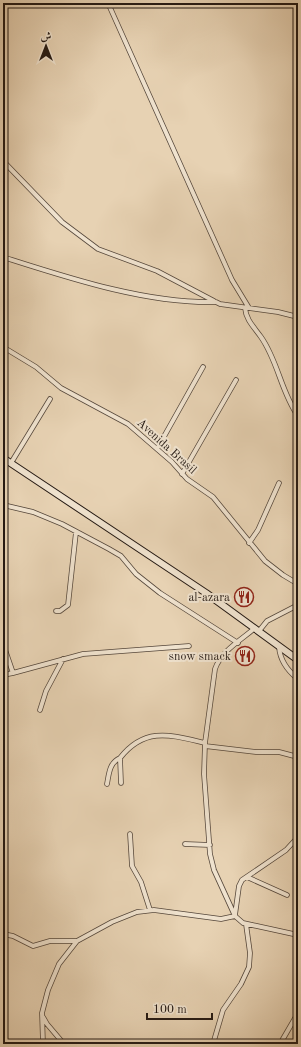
<svg xmlns="http://www.w3.org/2000/svg" width="301" height="1047" font-family="'Old Standard TT',Amiri,serif">
<style>
.lines{fill:none;stroke-linecap:round;stroke-linejoin:round}
.street-casing{stroke:#55473b;stroke-width:5.5}
.secondary-casing{stroke:#241913;stroke-width:8}
.street{stroke:#efe2ce;stroke-width:4}
.secondary{stroke:#efe2ce;stroke-width:6}
.labels{text-anchor:middle;stroke-width:4;stroke-linejoin:round;paint-order:stroke}
.street-label{font-size:12px;fill:#241913;stroke:#efe2ce}
.poi-label{font-size:12px;fill:#241913;stroke:#efe2ce;text-anchor:end}
</style>
<rect width="100%" height="100%" fill="#e7d2b3"/>
<filter id="stains"><feTurbulence type="fractalNoise" baseFrequency=".005" numOctaves="4"/><feColorMatrix values="0 0 0 0 .2 0 0 0 0 .09 0 0 0 0 .02 0 0 0 .5 -.17"/></filter>
<radialGradient id="worn" r=".72"><stop offset=".6" stop-color="#630" stop-opacity="0"/><stop offset="1" stop-color="#630" stop-opacity=".3"/></radialGradient>
<g class="lines">
<!-- street casing -->
<g class="street-casing">
<path id="street" d="M108 3 232 280 249 308
M3 161 62 222 98 249 157 271 214 301
M3 257C69 278 147 304 216 302L220 304 278 312 298 317
M245 308C246 320 254 327 261 337 278 361 281 392 298 416
M3 347 36 367 61 388 128 424 172 462 187 479 213 497 265 561 283 575 298 584
M157 449 203 367
M11 463 50 399
M182 474 236 380
M3 505 33 512 62 524 109 549 121 556 136 574 160 593 238 643
M249 543 258 530 279 483
M56 611H60L68 605 76 532
M255 628C241 640 221 651 215 669L205 743 204 774 210 854 214 870 235 916 243 923 298 935
M259 631 267 621 298 605
M3 644 13 673 83 654 189 646
M279 647C280 660 288 671 298 679
M3 675 13 673
M40 710 46 691 63 659
M205 746 256 752H279L298 757
M121 783 120 758C145 726 171 735 205 743
M107 784C109 774 109 763 120 758
M130 834 132 866 141 882 150 910
M185 844 210 845
M247 877 287 895
M235 915 239 886 242 880 286 850 298 837
M3 934 13 936 33 946 50 941H77
M43 1017 47 1024 64 1044
M43 1044 42 1013 48 990 59 964 77 941 112 922 137 912 154 910 221 919 235 916
M213 1044 223 1010 241 984 249 967 250 953 246 924
M280 1044 298 1013"/>
</g>
<!-- secondary casing -->
<g class="secondary-casing">
<path id="secondary" d="M3 458 206 593 298 660"/>
</g>
<!-- street -->
<use href="#street" class="street"/>
<!-- secondary -->
<use href="#secondary" class="secondary"/>
</g>
<!-- icons -->
<defs>
<g id="restaurant-ring" transform="scale(1)"><circle r="9.5" fill="#efe2ce" stroke="#8f2418" stroke-width="1.5"/><path d="M-5-6h1v4h1v-4h1v4h1v-4h1v5L-1.5 .5V6h-2V.5L-5-1ZM5-6V6H3V1.5H1.5Q1.5-4 5-6Z" fill="#8f2418"/></g>
</defs>
<g fill-rule="evenodd">
<use href="#restaurant-ring" x="244" y="597"/>
<use href="#restaurant-ring" x="245" y="656"/>
</g>
<g class="labels">
<!-- street labels -->
<g class="street-label">
<text transform="translate(167 446) rotate(42)" y="4">Avenida Brasil</text>
</g>
<!-- poi labels -->
<g class="poi-label">
<text x="230" y="601">al-azara</text>
<text x="231" y="660">snow smack</text>
</g>
</g>
<!-- margin -->
<rect width="301" height="1047" fill="none" stroke="#e7d2b3" stroke-width="16"/>
<rect x="4" y="4" width="293" height="1039" fill="none" stroke="#241913" stroke-width="2"/>
<rect x="8" y="8" width="285" height="1031" fill="none" stroke="#241913"/>
<!-- north arrow -->
<g transform="translate(46 46)" stroke="#efe2ce" stroke-width="3" paint-order="stroke">
<path d="M0-3L7 15L0 10L-7 15Z" fill="#241913"/>
<text y="-6" font-size="11" font-weight="bold" text-anchor="middle" fill="#241913">ش</text>
</g>
<!-- scale -->
<path d="M147 1013v6h65v-6" fill="none" stroke="#241913" stroke-width="2"/>
<text x="153" y="1013" font-size="12" fill="#241913" stroke="#efe2ce" stroke-width="3" paint-order="stroke">100 m</text>
<rect width="100%" height="100%" filter="url(#stains)"/>
<rect width="100%" height="100%" fill="url(#worn)"/>
</svg>
